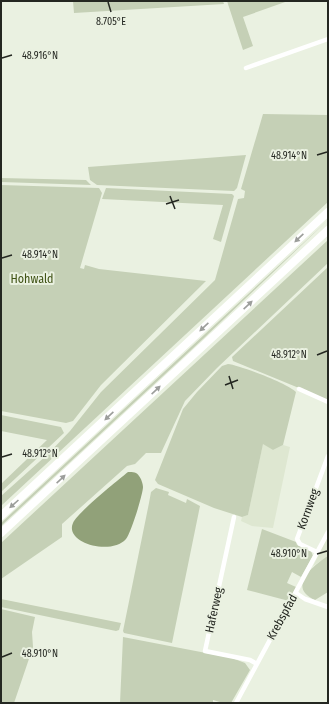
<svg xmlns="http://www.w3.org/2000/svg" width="329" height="704" font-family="'Fira Sans Condensed',sans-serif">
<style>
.built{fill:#dee7d1}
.green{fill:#c5d0b6}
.water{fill:#91a179}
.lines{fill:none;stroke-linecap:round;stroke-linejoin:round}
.minor{stroke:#fff;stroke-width:4.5}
.motorway{stroke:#fff;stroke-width:8}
.oneway{fill:#9c9e9b}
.ticks{fill:none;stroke:#242721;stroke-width:1.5}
.labels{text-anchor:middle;stroke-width:4;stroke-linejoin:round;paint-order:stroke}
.park-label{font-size:12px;fill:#3f5214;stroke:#eaf1e1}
.street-label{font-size:12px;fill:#242721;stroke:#eaf1e1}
.ticks-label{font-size:10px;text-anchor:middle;fill:#242721;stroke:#eaf1e1;stroke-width:4;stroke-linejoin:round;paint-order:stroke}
</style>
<rect width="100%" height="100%" fill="#eaf1e1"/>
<!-- built -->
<path class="built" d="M263 443 273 450 283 445 290 447 273 528 252 526 241 521 242 517 248 515Z
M328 536V556L313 566Z"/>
<!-- green -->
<path class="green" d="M73 1H223L224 4 74 13Z
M227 1H288L243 17 253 46 243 50Z
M263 114 328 115V202L1 506V496L48 454 70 431 101 392 215 280 238 199 244 198 245 191 241 189Z
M246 155 237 188 234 191 97 185 90 180 88 167Z
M1 178 86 180 91 185 1 182Z
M1 185 99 188 102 193 80 268 84 269 85 265 99 269 206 281 101 385 73 421 66 423 1 411Z
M106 188 232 194 234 196 221 242 213 239 223 205 102 199Z
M328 220 203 339 1 526V523Z
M328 240V263L217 368 185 401 161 453H146L135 464 127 466 62 524V537L1 579V543Z
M328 267V400L233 361 232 357Z
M228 364C239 365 289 384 296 392L283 445 273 450 263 444 248 515 242 517 214 508 158 484 155 480 183 409 197 392 222 366Z
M1 415 61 427 64 433 1 492V484L47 440 1 431Z
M156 488 169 492 168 495 186 503 187 499 200 506 172 643 124 633 123 631 149 503 151 492Z
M262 529 296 542 297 545 311 551 313 556 301 577 292 572 287 583 296 587 289 601 247 590Z
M328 556V592L315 600C287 588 312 566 328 556Z
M1 599 121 623 119 630 116 631 1 607Z
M1 609 35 617 32 632 33 647 14 703H1Z
M123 637 232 658 245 663 250 670 231 703H223L213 700V703H120Z"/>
<!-- water -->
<path class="water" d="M128 472C133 472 137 472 139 476 141 478 143 484 143 487 143 494 131 533 126 539 111 556 64 543 73 523 78 512 117 481 128 472Z"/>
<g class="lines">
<!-- minor -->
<path class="minor" d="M246 68 328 39
M299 389 328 402
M234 517 205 651 250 660 257 664
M317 552 300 544 297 539 328 456
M296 593 305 599 328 607
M236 703 328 532"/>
<!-- motorway -->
<path class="motorway" d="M1 516 328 212
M1 533 328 230"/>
</g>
<!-- one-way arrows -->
<defs><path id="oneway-solid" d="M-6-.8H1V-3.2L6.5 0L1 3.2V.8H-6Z"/></defs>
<g class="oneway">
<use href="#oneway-solid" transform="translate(299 238) rotate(137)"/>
<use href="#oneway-solid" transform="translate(248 305) rotate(-43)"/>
<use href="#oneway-solid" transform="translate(204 327) rotate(137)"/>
<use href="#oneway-solid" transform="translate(156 390) rotate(-43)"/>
<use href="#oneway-solid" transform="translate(109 416) rotate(137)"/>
<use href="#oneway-solid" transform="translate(61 479) rotate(-43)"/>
<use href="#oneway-solid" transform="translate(14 504) rotate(138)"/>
</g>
<!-- ticks -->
<path class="ticks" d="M108 2 111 12M2 58 12 55M317 155 327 152M170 196 175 209M166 204 179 200M2 258 12 255M317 355 327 351M229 376 233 389M225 385 238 380M2 457 12 454M317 554 327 551M2 657 12 653"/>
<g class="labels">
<!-- park labels -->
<g class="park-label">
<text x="32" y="283">Hohwald</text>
</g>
<!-- street labels -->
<g class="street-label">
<text transform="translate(308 509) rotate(-70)" y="4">Kornweg</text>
<text transform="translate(214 610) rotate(-78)" y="4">Haferweg</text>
<text transform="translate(282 617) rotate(-61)" y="4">Krebspfad</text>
</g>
</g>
<g class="ticks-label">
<text x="111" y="25">8.705°E</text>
<text x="40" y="59">48.916°N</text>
<text x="289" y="159">48.914°N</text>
<text x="40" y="258">48.914°N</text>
<text x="289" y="358">48.912°N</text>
<text x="40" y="457">48.912°N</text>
<text x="289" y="557">48.910°N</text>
<text x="40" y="657">48.910°N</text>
</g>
<!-- border -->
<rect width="329" height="704" fill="none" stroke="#242721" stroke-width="4"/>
</svg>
